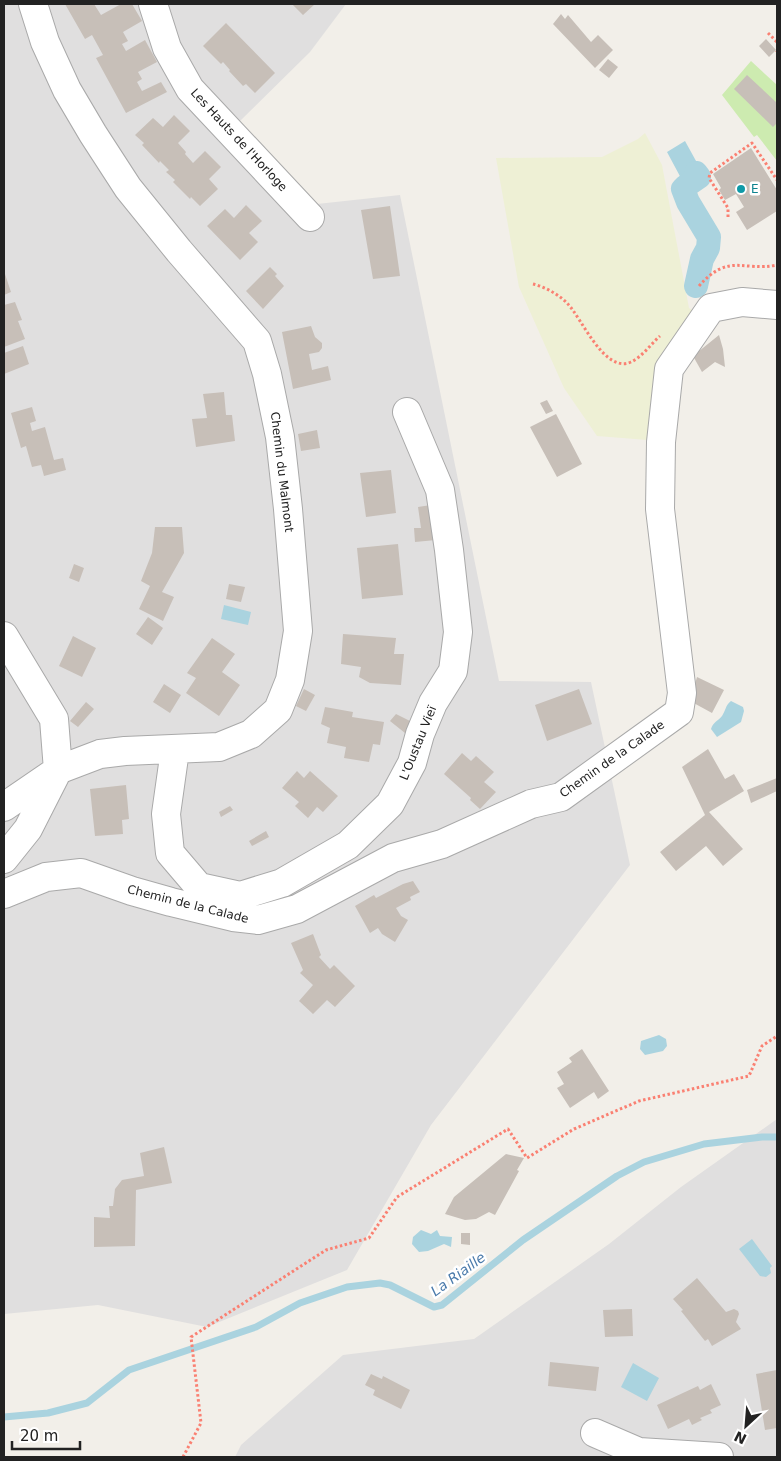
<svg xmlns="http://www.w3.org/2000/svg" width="781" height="1461" font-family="'DejaVu Sans',sans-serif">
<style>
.residential{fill:#e0dfdf}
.farmland{fill:#eef0d5}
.grass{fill:#cdebb0}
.water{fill:#aad3df}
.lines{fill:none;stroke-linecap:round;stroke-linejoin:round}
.stream{stroke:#aad3df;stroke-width:7}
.canal{stroke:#aad3df;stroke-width:24}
.building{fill:#c7bfb8}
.street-casing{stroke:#a9a9a9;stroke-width:30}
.path{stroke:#fa8072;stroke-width:3;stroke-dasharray:2.5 2.5;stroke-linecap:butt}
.street{stroke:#fff;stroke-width:28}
.culture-dot{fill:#0f9aa8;stroke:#fff;stroke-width:2}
.labels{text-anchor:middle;stroke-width:5;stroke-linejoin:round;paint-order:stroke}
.street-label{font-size:12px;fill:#222;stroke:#fff}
.culture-label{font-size:12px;fill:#0d838f;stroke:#fff;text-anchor:start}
.water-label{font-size:14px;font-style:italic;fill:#4a7aab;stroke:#fff}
</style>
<rect width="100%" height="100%" fill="#f2efe9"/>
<!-- residential -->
<path class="residential" d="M4 4H346L310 52 239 122 317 204 400 195 499 681 591 682 630 865 431 1125 347 1270 207 1327 98 1305 4 1314Z
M777 1119V1457H235L241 1445 343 1355 474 1339 609 1244 681 1187Z"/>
<!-- farmland -->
<path class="farmland" d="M645 133 662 165 689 308 703 318 669 369 660 441 597 436 564 388 519 287 496 158 602 157 638 139Z"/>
<!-- grass -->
<path class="grass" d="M751 61 777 85V161L757 135 754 137 722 95Z"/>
<!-- water -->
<path class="water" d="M685 141 701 170 682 180 667 152Z
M224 605 251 612 248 625 221 619Z
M731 701 743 707 744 711 741 722 717 737 711 729C713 722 718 721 722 716 726 710 725 706 731 701Z
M659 1035 666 1039 667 1046 663 1051 645 1055 640 1049 641 1041Z
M421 1230 431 1234 437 1230 440 1236 452 1237 451 1247 444 1244 428 1251 419 1252 412 1244 413 1237Z
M752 1239 772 1266 770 1268 771 1273 766 1277 760 1276 739 1249Z
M633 1363 659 1378 647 1401 621 1387Z"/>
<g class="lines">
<!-- stream -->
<path class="stream" d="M4 1417 48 1413 87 1403 129 1370 256 1327 300 1303 347 1287 380 1283 390 1285 434 1307 442 1305 523 1240 617 1176 644 1162 704 1144 762 1137H777"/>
<!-- canal -->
<path class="canal" d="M696 173 699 177 686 186 683 189 688 202 709 237 708 248 702 259 696 286"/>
</g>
<!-- building -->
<path class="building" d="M65 4H94L101 15 121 4H132L142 21 123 32 128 41 122 44 126 51 145 40 157 62 138 72 142 79 137 82 142 91 161 82 167 92 126 113 96 58 103 55 92 35 85 39Z
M292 4H315L303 15Z
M561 14 565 19 568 15 591 42 598 35 613 50 595 68 553 24Z
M226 23 275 73 255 93 246 84 243 86 229 71 230 70 223 62 221 64 203 46Z
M766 39 776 50 769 57 759 46Z
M608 59 618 67 609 78 599 70Z
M747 75 777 103V123L773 127 734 89Z
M174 115 190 131 178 143 186 152 185 154 193 163 205 151 221 167 209 179 218 189 200 206 191 197 190 199 173 182 175 180 166 172 169 170 160 161 159 163 142 145 144 143 135 135 153 118 163 127Z
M751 148 777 190V211L747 230 736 212 744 207 736 194 725 200 719 190 721 188 713 174Z
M246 205 262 221 249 233 258 242 240 260 207 226 225 209 234 218Z
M390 206 400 276 373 279 361 210Z
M270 267 277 274 275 276 284 286 263 309 246 291Z
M4 271 11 292 4 295Z
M15 302 22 320 18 321 25 339 4 347V305Z
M311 326 315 337 322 343V348L319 352 309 354 312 370 328 366 331 380 293 389 282 332Z
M719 335 723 349 725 367 715 362 702 372 693 356Z
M23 346 29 364 4 374V353Z
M224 392 226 415H232L235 441 196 447 192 419 207 418 203 394Z
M547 400 553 411 546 414 540 403Z
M32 407 36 421 30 423 32 431 45 427 54 460 63 458 66 470 44 476 41 465 32 467 26 446 21 448 11 413Z
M556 414 582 464 557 477 530 427Z
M317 430 320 448 301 451 298 434Z
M391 470 396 513 366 517 360 473Z
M431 505 436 540 415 542 414 528H421L418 507Z
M155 527H182L184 553 162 592 174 597 163 621 139 609 150 586 141 581 152 553Z
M398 544 403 595 362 599 357 548Z
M74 564 84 568 79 582 69 578Z
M229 584 245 587 241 602 226 599Z
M148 617 163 628 152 645 136 634Z
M343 634 396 638 394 654H404L401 685 370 683 359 677 361 667 341 664Z
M73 636 96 648 82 677 59 666Z
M212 638 235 654 222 672 240 685 219 716 186 693 196 678 187 673Z
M697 677 724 690 712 713 690 701Z
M164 684 181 695 170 713 153 702Z
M304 689 315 695 306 711 296 706Z
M579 689 592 724 547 741 535 705Z
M86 702 94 709 78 727 70 721Z
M325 707 353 712 352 717 384 722 380 745 373 744 369 762 344 758 346 747 327 743 330 728 321 724Z
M396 714 412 722 405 733 390 721Z
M708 749 725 779 734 774 744 791 709 812 743 849 723 866 706 846 676 871 660 852 705 815 682 767Z
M462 753 471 761 476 756 494 772 484 782 496 792 480 809 470 800 471 798 444 774Z
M297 771 304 778 310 771 338 796 323 812 317 807 308 818 295 806 299 802 282 788Z
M777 778V791L751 803 747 790Z
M126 785 129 819 122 820 123 834 95 836 90 789Z
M230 806 233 810 221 817 219 812Z
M266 831 269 837 252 846 249 841Z
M413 881 420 892 410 897 411 900 396 908 401 916 408 920 395 942 382 934 378 928 370 933 355 906 374 895 376 898 403 884Z
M313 934 321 955 319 957 330 969 334 965 355 986 335 1007 327 1000 313 1014 299 1001 313 985 300 973 303 970 291 943Z
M582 1049 609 1091 598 1099 594 1092 570 1108 557 1088 564 1084 557 1072 572 1062 569 1058Z
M164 1147 172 1183 136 1190 135 1246 94 1247V1217L110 1218 109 1206H113L115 1189 122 1180 144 1176 140 1153Z
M506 1154 524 1158 517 1170 519 1171 495 1215 489 1212 476 1219 465 1220 445 1214 454 1197Z
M461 1233H470V1245L461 1244Z
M697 1278 726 1312 734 1309 738 1311 739 1314 736 1322 741 1329 712 1346 708 1339 705 1341 681 1311 683 1310 673 1299Z
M632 1309 633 1336 605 1337 603 1310Z
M550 1362 599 1367 596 1391 548 1386Z
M777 1370V1428L765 1430 756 1374Z
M371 1374 382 1379 383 1376 410 1390 401 1409 373 1395 375 1390 365 1385Z
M711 1384 721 1405 710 1410 712 1413 700 1418 702 1420 692 1425 689 1419 668 1429 657 1405 698 1386 700 1390Z"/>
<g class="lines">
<!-- street casing -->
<g class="street-casing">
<path id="street" d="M153 4 167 48 190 89 310 217
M4 636 54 719 58 770 28 829 4 859
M175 750 166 814 170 853 199 887 240 896 282 883 348 845 390 804 412 763 420 734 433 703 453 671 458 632 449 550 440 490 407 412
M4 807 58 770 100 754 125 751 219 747 251 734 278 710 290 680 298 631 288 509 280 437 267 374 257 341 179 251 128 188 93 134 67 90 45 42 33 4
M4 894 46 877 81 873 132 891 171 902 233 917 258 920 297 909 393 858 442 844 531 804 561 797 679 712 682 693 660 509 661 442 669 369 711 308 742 302 777 305
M595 1433 639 1452 719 1457"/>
</g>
<!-- path -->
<path class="path" d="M768 33 777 42
M777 51V52
M728 217V208L709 178 710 173 752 143 777 180
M533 284C545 287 558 294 567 303 582 318 604 374 631 362 642 357 651 344 660 336
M699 286C729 252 743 272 777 265
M183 1457 201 1423 191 1337 326 1250 369 1238 397 1197 508 1129 527 1158 574 1129 639 1101 749 1076 762 1046 777 1036"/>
<!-- street -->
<use href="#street" class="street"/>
</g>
<!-- markers -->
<circle class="culture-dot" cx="741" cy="189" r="5"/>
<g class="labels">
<!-- street labels -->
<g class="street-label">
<text transform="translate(239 140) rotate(47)" y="4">Les Hauts de l'Horloge</text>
<text transform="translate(282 472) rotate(83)" y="4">Chemin du Malmont</text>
<text transform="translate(418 743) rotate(-68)" y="4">L'Oustau Vieï</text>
<text transform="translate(612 759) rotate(-35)" y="4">Chemin de la Calade</text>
<text transform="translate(188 904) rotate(14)" y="4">Chemin de la Calade</text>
</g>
<!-- culture labels -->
<g class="culture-label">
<text x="751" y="193">E</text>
</g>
<!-- water labels -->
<g class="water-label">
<text transform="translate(458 1274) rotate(-36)" y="5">La Riaille</text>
</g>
</g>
<!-- border -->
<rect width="781" height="1461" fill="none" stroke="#222222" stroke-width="10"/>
<!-- north arrow -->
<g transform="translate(746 1426) rotate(206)" stroke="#ffffff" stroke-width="4" paint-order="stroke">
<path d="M0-4L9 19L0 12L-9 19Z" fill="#222222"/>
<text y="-8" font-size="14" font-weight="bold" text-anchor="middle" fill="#222222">N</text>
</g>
<!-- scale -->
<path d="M12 1441v8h68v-8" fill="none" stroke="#222222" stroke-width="2.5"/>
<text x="20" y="1441" font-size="15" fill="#222222" stroke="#ffffff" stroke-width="4" paint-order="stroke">20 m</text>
</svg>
